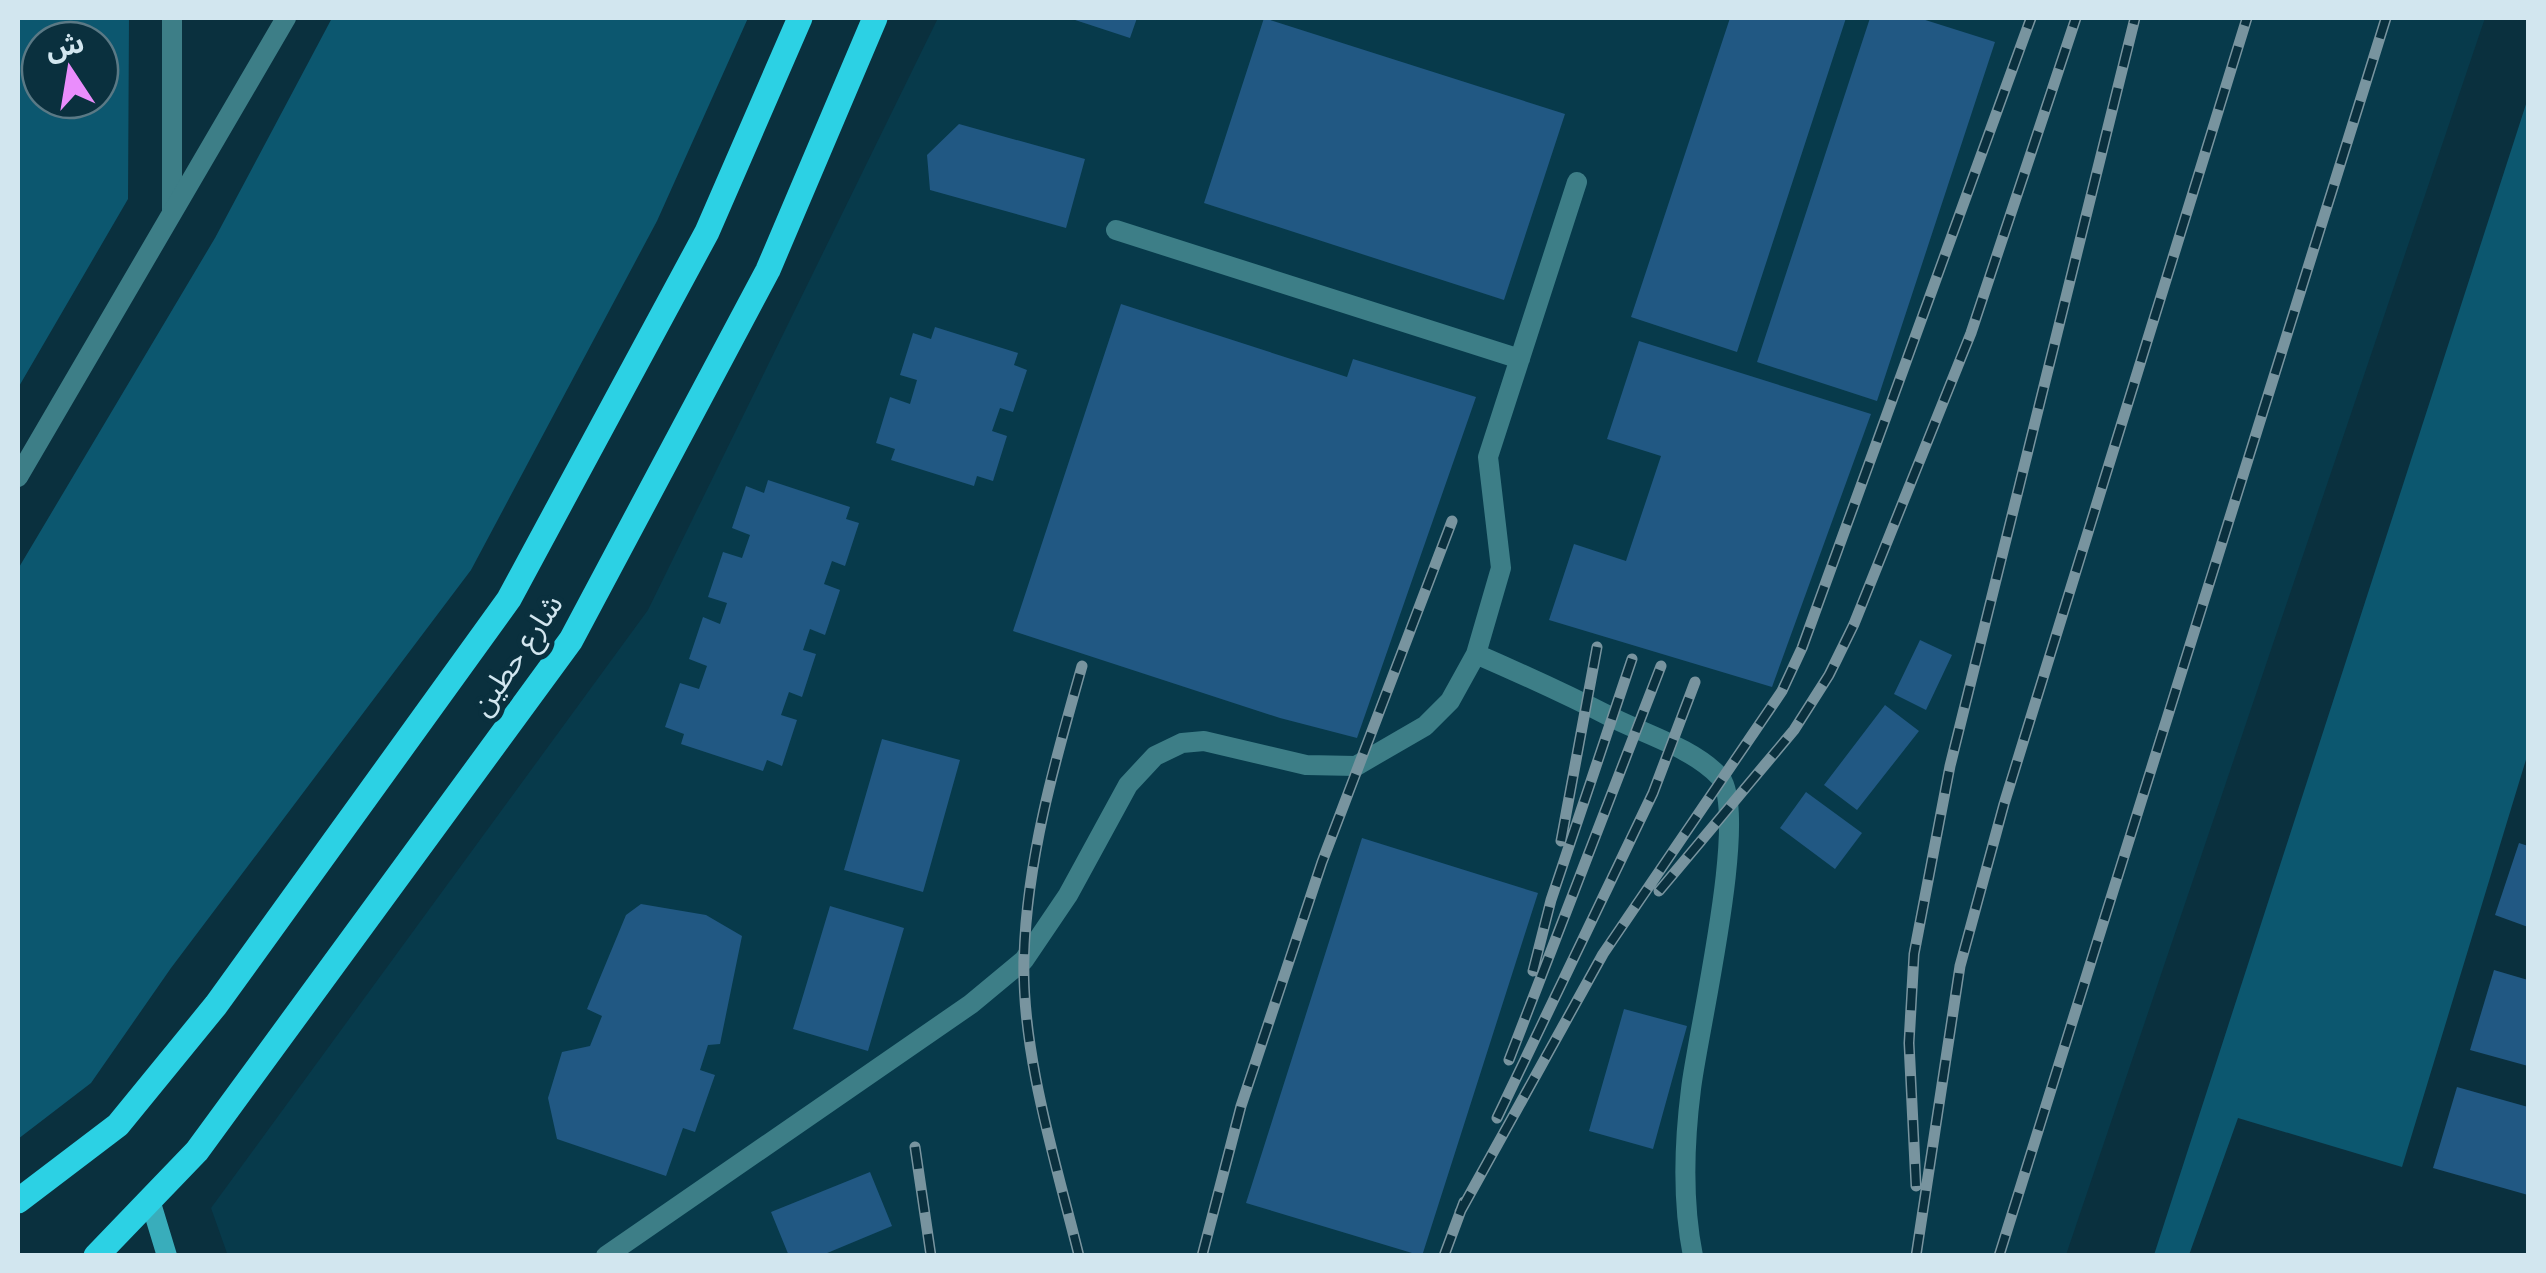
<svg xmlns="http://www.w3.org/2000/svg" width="2546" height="1273" font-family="Lora,'Noto Sans Arabic',serif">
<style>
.built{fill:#073a4b}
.green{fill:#0c576f;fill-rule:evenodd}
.building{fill:#215883}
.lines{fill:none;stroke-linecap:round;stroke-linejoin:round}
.lane{stroke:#3d7e87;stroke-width:20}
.street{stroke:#3d7e87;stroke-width:20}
.secondary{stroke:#39adbb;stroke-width:20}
.primary{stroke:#2cd1e4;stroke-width:25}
.rail-casing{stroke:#78949f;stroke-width:11}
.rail{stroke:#0a303e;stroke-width:8;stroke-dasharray:22;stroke-linecap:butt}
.labels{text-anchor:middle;stroke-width:10;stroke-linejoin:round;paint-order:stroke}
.street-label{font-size:30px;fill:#d2e6ef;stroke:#0a303e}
</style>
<rect width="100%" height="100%" fill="#0a303e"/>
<!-- built -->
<path class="built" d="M938 18H2485L2066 1255 228 1256 211 1208 648 610Z"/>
<!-- green -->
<path class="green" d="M18 18H129L128 199 18 388ZM40 40H100V100H40Z
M332 18H748L657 221 471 570 171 968 91 1083 18 1139V569L215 238Z
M2528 98V753L2402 1167 2238 1118 2189 1255H2154Z"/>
<!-- building -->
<path class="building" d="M1069 18H1137L1130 38Z
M1264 18 1565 114 1504 300 1204 203Z
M1730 18H1846L1737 352 1631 317Z
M1870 18H1919L1995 42 1877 401 1757 362Z
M959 124 1085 159 1066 228 930 190 927 155Z
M1121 304 1347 377 1353 359 1476 397 1357 738 1280 718 1013 631Z
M935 327 1018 353 1014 365 1027 370 1013 412 1000 408 992 431 1007 436 993 481 977 476 974 486 891 460 895 449 876 443 890 397 910 404 917 380 900 375 913 333 931 339Z
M1639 341 1871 414 1772 687 1549 620 1574 544 1626 561 1661 456 1607 439Z
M768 480 850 507 846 519 859 523 845 566 832 561 824 584 840 590 825 635 810 629 803 650 816 654 802 697 789 692 781 715 797 720 782 766 767 760 763 771 681 744 684 734 665 727 680 683 699 689 707 666 689 659 703 617 720 624 727 603 708 597 723 552 742 558 750 535 732 528 746 486 764 493Z
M1920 640 1952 655 1926 710 1894 694Z
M1885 705 1919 731 1857 810 1824 785Z
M882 739 960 760 923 892 844 870Z
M1806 792 1862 833 1835 869 1780 828Z
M1362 838 1538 893 1422 1256 1246 1203Z
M2519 843 2528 846V927L2495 915Z
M641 904 706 915 742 936 720 1044 708 1045 700 1070 715 1075 695 1132 683 1128 666 1176 557 1139 548 1098 562 1052 590 1046 602 1016 587 1009 626 915Z
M830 906 904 928 868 1051 793 1029Z
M2494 970 2528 980V1066L2470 1050Z
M1624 1009 1687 1026 1653 1149 1589 1131Z
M2457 1087 2528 1107V1195L2433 1168Z
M870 1172 892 1226 820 1256H789L771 1212Z"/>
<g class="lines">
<!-- lane -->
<path class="lane" d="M172 18V210
M1116 230 1520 359
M1476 654C1522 674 1568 695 1613 718 1647 735 1692 748 1719 776 1751 810 1697 1035 1691 1089 1684 1144 1682 1201 1693 1256
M606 1256 971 1004 1024 960 1068 895 1128 785 1155 756 1182 743 1204 741 1306 765 1356 766 1425 726 1450 701 1476 654 1501 568 1488 457 1577 182"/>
<!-- street -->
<path class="street" d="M18 477 286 18"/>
<!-- secondary -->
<path class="secondary" d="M150 1200 167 1256"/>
<!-- primary -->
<path class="primary" d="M18 1201 118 1125 216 1005 509 599 707 232 800 18
M96 1256 197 1151 571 640 768 270 875 18"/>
<!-- rail casing -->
<g class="rail-casing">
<path id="rail" d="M1561 841 1597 647
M1659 891 1794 730 1829 675 1854 624 1971 333 2076 18
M1533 971 1551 900 1632 659
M1509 1060 1661 666
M1497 1118 1653 793 1695 682
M915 1147 931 1256
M1916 1186 1909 1043 1914 954 1950 766 2135 18
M1460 1212 1603 954 1782 691 1802 648 2031 18
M1079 1256C1056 1163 1021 1053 1024 957 1027 858 1055 761 1082 666
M1202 1256 1241 1106 1322 862 1452 521
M1444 1256 1464 1202
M1916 1256 1960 966 2004 804 2247 18
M1999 1256 2386 18"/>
</g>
<!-- rail -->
<use href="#rail" class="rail"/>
</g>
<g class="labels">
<!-- street labels -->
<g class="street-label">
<text transform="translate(517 655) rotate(-56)" y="10">شارع حطين</text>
</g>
</g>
<!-- border -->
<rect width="2546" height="1273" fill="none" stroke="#d2e6ef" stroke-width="40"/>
<!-- north arrow -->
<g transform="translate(70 70) rotate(348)"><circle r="48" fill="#0a303e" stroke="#5a7985" stroke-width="2.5"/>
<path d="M0-8L18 38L0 25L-18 38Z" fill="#ea8dfc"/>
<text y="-15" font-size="28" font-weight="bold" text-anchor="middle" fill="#d2e6ef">ش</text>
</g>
</svg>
